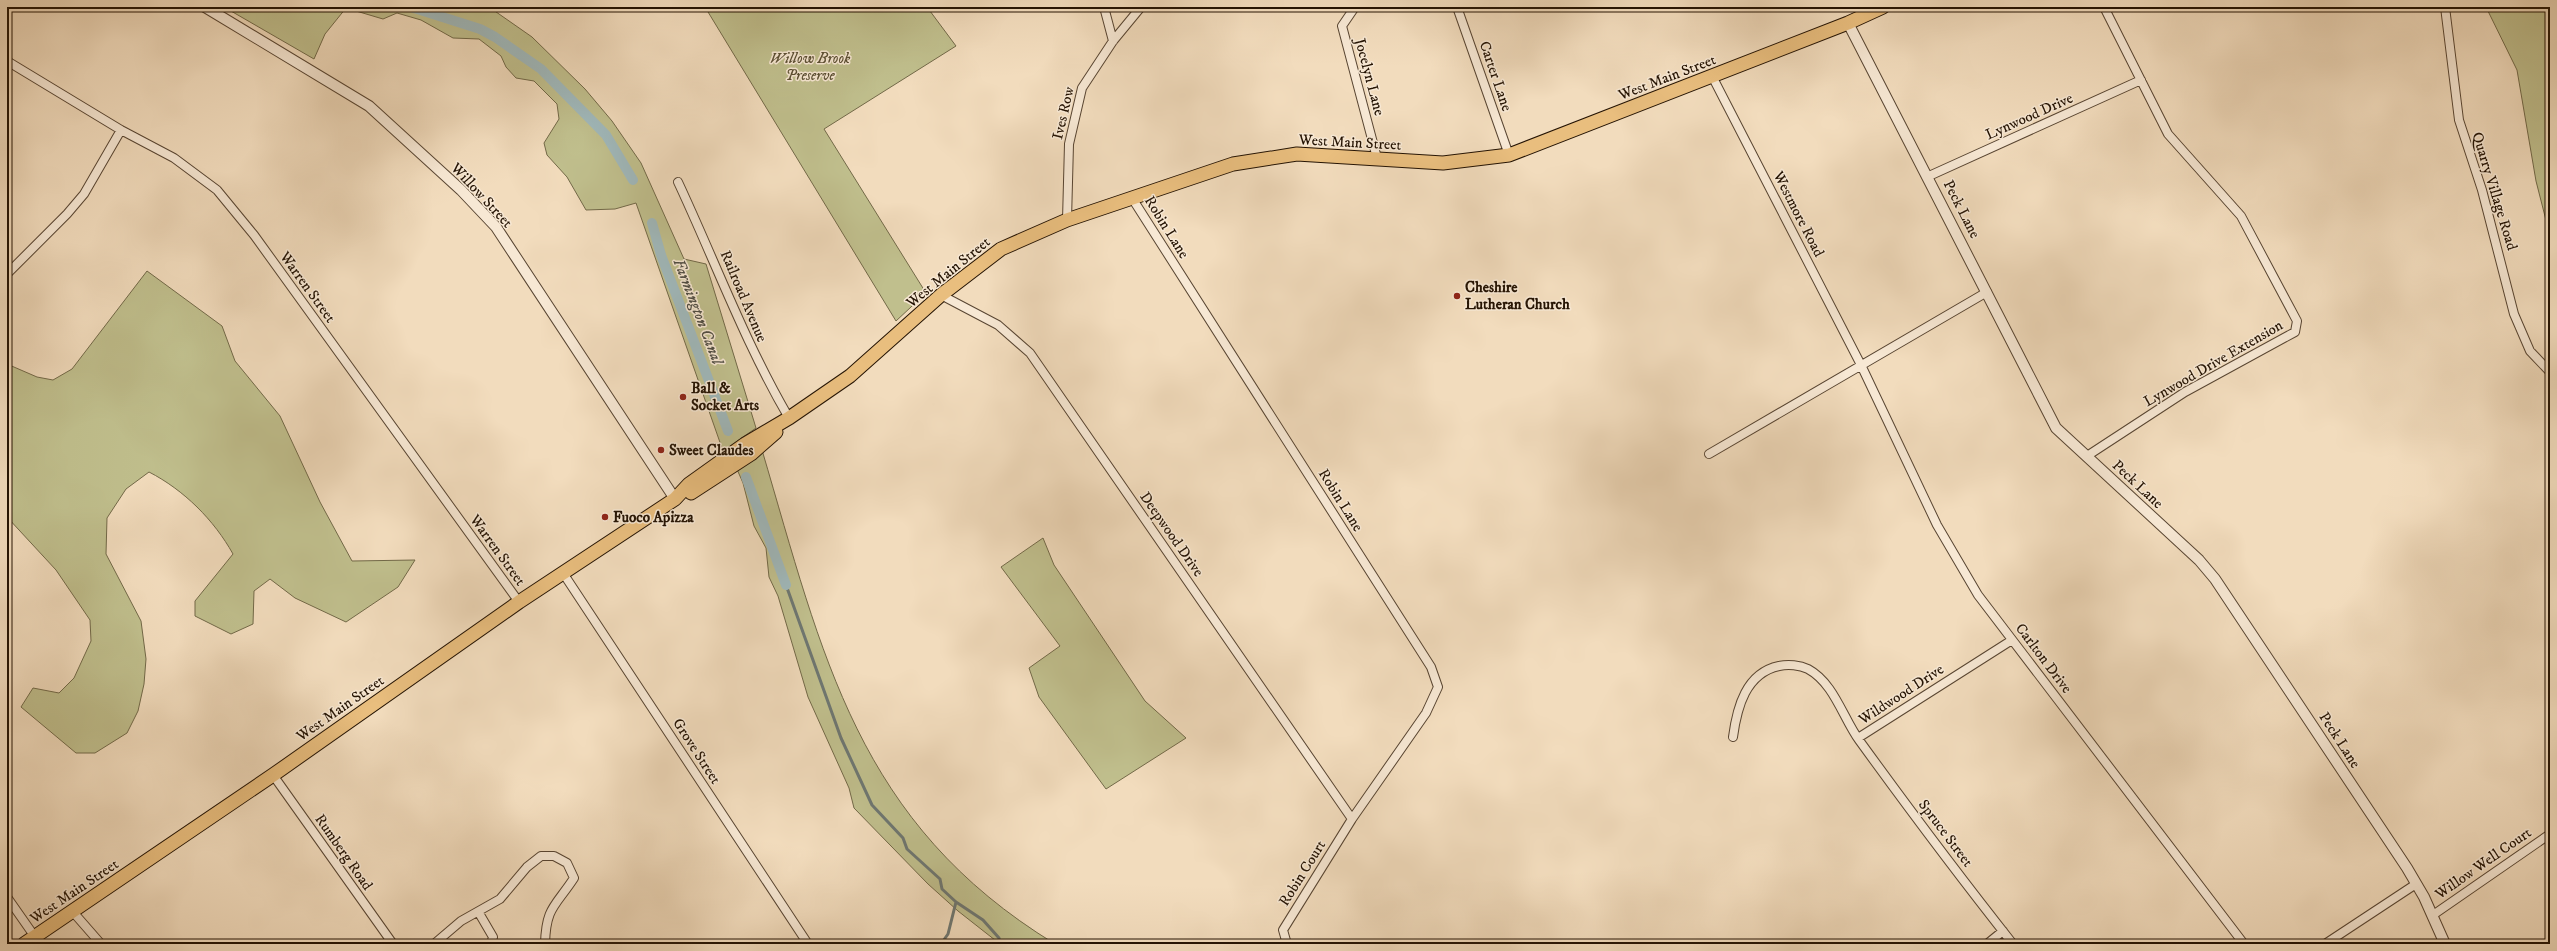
<svg xmlns="http://www.w3.org/2000/svg" width="2557" height="951" font-family="'IM FELL DW Pica',serif">
<style>
.green{fill:#c0bf8d;stroke:#726948}
.lines{fill:none;stroke-linecap:round;stroke-linejoin:round}
.stream{stroke:#6e7772;stroke-width:3}
.canal{stroke:#a0b9bc;stroke-width:10}
.minor-casing{stroke:#584532;stroke-width:10}
.tertiary-casing{stroke:#584532;stroke-width:12}
.primary-casing{stroke:#241303;stroke-width:15}
.minor{stroke:#f7e8d4;stroke-width:8}
.tertiary{stroke:#f7e8d4;stroke-width:10}
.primary{stroke:#e9be7e;stroke-width:13}
.poi-dot{fill:#8f2418;stroke:#f7e8d4;stroke-width:1.5}
.labels{text-anchor:middle;stroke-width:3;stroke-linejoin:round;paint-order:stroke}
.park-label{font-size:15px;font-style:italic;fill:#5b4f33;stroke:#f7e8d4}
.street-label{font-size:15px;fill:#241303;stroke:#f7e8d4}
.poi-label{font-size:15px;font-weight:bold;fill:#241303;stroke:#f7e8d4;text-anchor:start}
.water-label{font-size:16px;font-style:italic;fill:#4f4d44;stroke:#f7e8d4}
</style>
<rect width="100%" height="100%" fill="#f2dcbd"/>
<filter id="stains"><feTurbulence type="fractalNoise" baseFrequency=".005" numOctaves="4"/><feColorMatrix values="0 0 0 0 .2 0 0 0 0 .09 0 0 0 0 .02 0 0 0 .5 -.17"/></filter>
<radialGradient id="worn" r=".72"><stop offset=".6" stop-color="#630" stop-opacity="0"/><stop offset="1" stop-color="#630" stop-opacity=".3"/></radialGradient>
<!-- green -->
<path class="green" d="M224 7H489L532 37 585 89 612 121 641 163 684 259 706 264 756 428 723 451 636 203 615 209 586 210 567 177 547 155 544 143 559 119 557 104 534 81 516 78 506 67 501 56 479 39 453 38 421 20 397 13 383 19 346 8 325 34 314 59Z
M705 7H927L956 46 824 129 926 293 896 321Z
M2486 7H2550V236L2536 181 2517 70Z
M147 271 222 326 235 361 280 416 320 502 352 561 415 560 398 587 346 622 295 598 270 579 254 591 253 624 231 634 195 616V601L233 554C214 520 184 490 149 472L126 489 107 518 106 554 141 621 146 659 144 684 138 711 127 733 95 753H76L21 707 33 688 59 693 74 678 91 641 90 620 56 570 7 517V432C11 420 7 380 7 364L37 377 53 380 72 369Z
M762 450C823 656 857 823 1055 944H1000L958 911 928 884 854 808 849 788 808 697 778 596 769 577 766 548 754 526 743 483 736 467Z
M1043 538 1054 565 1145 701 1186 738 1106 789 1039 697 1029 668 1060 646 1001 567Z"/>
<g class="lines">
<!-- stream -->
<path class="stream" d="M786 585 841 738 872 805 903 838 907 849 940 879 942 889 956 902 983 920 999 938 1000 944
M941 944 948 934 956 902"/>
<!-- canal -->
<path class="canal" d="M411 7 480 29 495 37 541 69 606 135 633 180
M652 223 661 255 728 431
M746 477 786 585"/>
<!-- minor casing -->
<g class="minor-casing">
<path id="minor" d="M1104 7 1113 41
M1355 7 1342 26 1377 158
M1457 7 1509 155
M2445 7 2459 120 2482 190 2514 314 2530 351 2550 372
M7 61 121 130 174 158 217 190 254 235 519 602
M1712 76 1861 365 1937 525 1978 595 2244 944
M1929 176 2141 80
M678 182C715 261 745 343 789 418
M1132 198 1431 667 1438 687 1426 713 1352 819 1283 930 1287 944
M1067 220 1069 144 1082 88 1113 41 1141 7
M7 274 67 214 84 194 121 130
M941 295 998 325 1030 353 1352 819
M1709 454 1987 292
M2087 456 2185 392 2295 332 2297 321 2241 216 2168 134 2104 7
M563 573 808 944
M1733 737C1737 707 1746 673 1779 666 1788 664 1800 665 1808 669 1834 683 1843 718 1859 740 1909 809 1960 877 2013 944
M1858 738 2012 640
M273 775 393 944
M7 897 35 937
M73 912 101 944
M479 913 493 937 491 944
M2433 915 2550 834
M434 944 461 921 500 899 527 867 541 856H554L567 863 574 878C555 907 546 907 545 944
M1987 944 2003 931
M2325 944 2416 884"/>
</g>
<!-- tertiary casing -->
<g class="tertiary-casing">
<path id="tertiary" d="M205 7 369 106 461 190 496 227 675 499
M1848 23 2056 428 2199 560 2215 579 2407 868 2424 897 2445 944"/>
</g>
<!-- primary casing -->
<g class="primary-casing">
<path id="primary" d="M691 493 751 454 776 432
M24 944 273 775 519 602 675 499 689 484 745 444 789 418 850 376 941 295 1001 249 1067 220 1233 164 1297 154 1443 163 1509 155 1848 23 1883 7"/>
</g>
<!-- minor -->
<use href="#minor" class="minor"/>
<!-- tertiary -->
<use href="#tertiary" class="tertiary"/>
<!-- primary -->
<use href="#primary" class="primary"/>
</g>
<!-- markers -->
<g class="poi-dot">
<circle cx="1457" cy="296" r="4"/>
<circle cx="683" cy="397" r="4"/>
<circle cx="661" cy="450" r="4"/>
<circle cx="605" cy="517" r="4"/>
</g>
<g class="labels">
<!-- park labels -->
<g class="park-label">
<text x="810" y="63">Willow Brook<tspan x="810" dy="17">Preserve</tspan></text>
</g>
<!-- street labels -->
<g class="street-label">
<text transform="translate(1496 76) rotate(71)" y="5">Carter Lane</text>
<text transform="translate(1370 77) rotate(75)" y="5">Jocelyn Lane</text>
<text transform="translate(1667 77) rotate(-21)" y="5">West Main Street</text>
<text transform="translate(1063 113) rotate(-77)" y="5">Ives Row</text>
<text transform="translate(2029 116) rotate(-24)" y="5">Lynwood Drive</text>
<text transform="translate(1350 142) rotate(3)" y="5">West Main Street</text>
<text transform="translate(2495 191) rotate(73)" y="5">Quarry Village Road</text>
<text transform="translate(482 195) rotate(47)" y="5">Willow Street</text>
<text transform="translate(1962 209) rotate(63)" y="5">Peck Lane</text>
<text transform="translate(1799 214) rotate(63)" y="5">Westmore Road</text>
<text transform="translate(1167 227) rotate(58)" y="5">Robin Lane</text>
<text transform="translate(948 272) rotate(-39)" y="5">West Main Street</text>
<text transform="translate(308 287) rotate(54)" y="5">Warren Street</text>
<text transform="translate(744 296) rotate(67)" y="5">Railroad Avenue</text>
<text transform="translate(2213 363) rotate(-30)" y="5">Lynwood Drive Extension</text>
<text transform="translate(2138 484) rotate(43)" y="5">Peck Lane</text>
<text transform="translate(1341 500) rotate(58)" y="5">Robin Lane</text>
<text transform="translate(1172 534) rotate(55)" y="5">Deepwood Drive</text>
<text transform="translate(498 550) rotate(54)" y="5">Warren Street</text>
<text transform="translate(2044 658) rotate(53)" y="5">Carlton Drive</text>
<text transform="translate(1901 694) rotate(-33)" y="5">Wildwood Drive</text>
<text transform="translate(340 708) rotate(-35)" y="5">West Main Street</text>
<text transform="translate(2340 740) rotate(57)" y="5">Peck Lane</text>
<text transform="translate(697 751) rotate(57)" y="5">Grove Street</text>
<text transform="translate(1946 833) rotate(53)" y="5">Spruce Street</text>
<text transform="translate(344 852) rotate(55)" y="5">Rumberg Road</text>
<text transform="translate(2483 863) rotate(-35)" y="5">Willow Well Court</text>
<text transform="translate(1302 873) rotate(-58)" y="5">Robin Court</text>
<text transform="translate(74 891) rotate(-34)" y="5">West Main Street</text>
</g>
<!-- poi labels -->
<g class="poi-label">
<text x="1465" y="292">Cheshire<tspan x="1465" dy="17">Lutheran Church</tspan></text>
<text x="691" y="393">Ball &amp;<tspan x="691" dy="17">Socket Arts</tspan></text>
<text x="669" y="455">Sweet Claudes</text>
<text x="613" y="522">Fuoco Apizza</text>
</g>
<!-- water labels -->
<g class="water-label">
<text transform="translate(699 311) rotate(69)" y="6">Farmington Canal</text>
</g>
</g>
<!-- margin -->
<rect width="2557" height="951" fill="none" stroke="#f2dcbd" stroke-width="24"/>
<rect x="8" y="8" width="2541" height="935" fill="none" stroke="#241303" stroke-width="2"/>
<rect x="12" y="12" width="2533" height="927" fill="none" stroke="#241303"/>
<rect width="100%" height="100%" filter="url(#stains)"/>
<rect width="100%" height="100%" fill="url(#worn)"/>
</svg>
